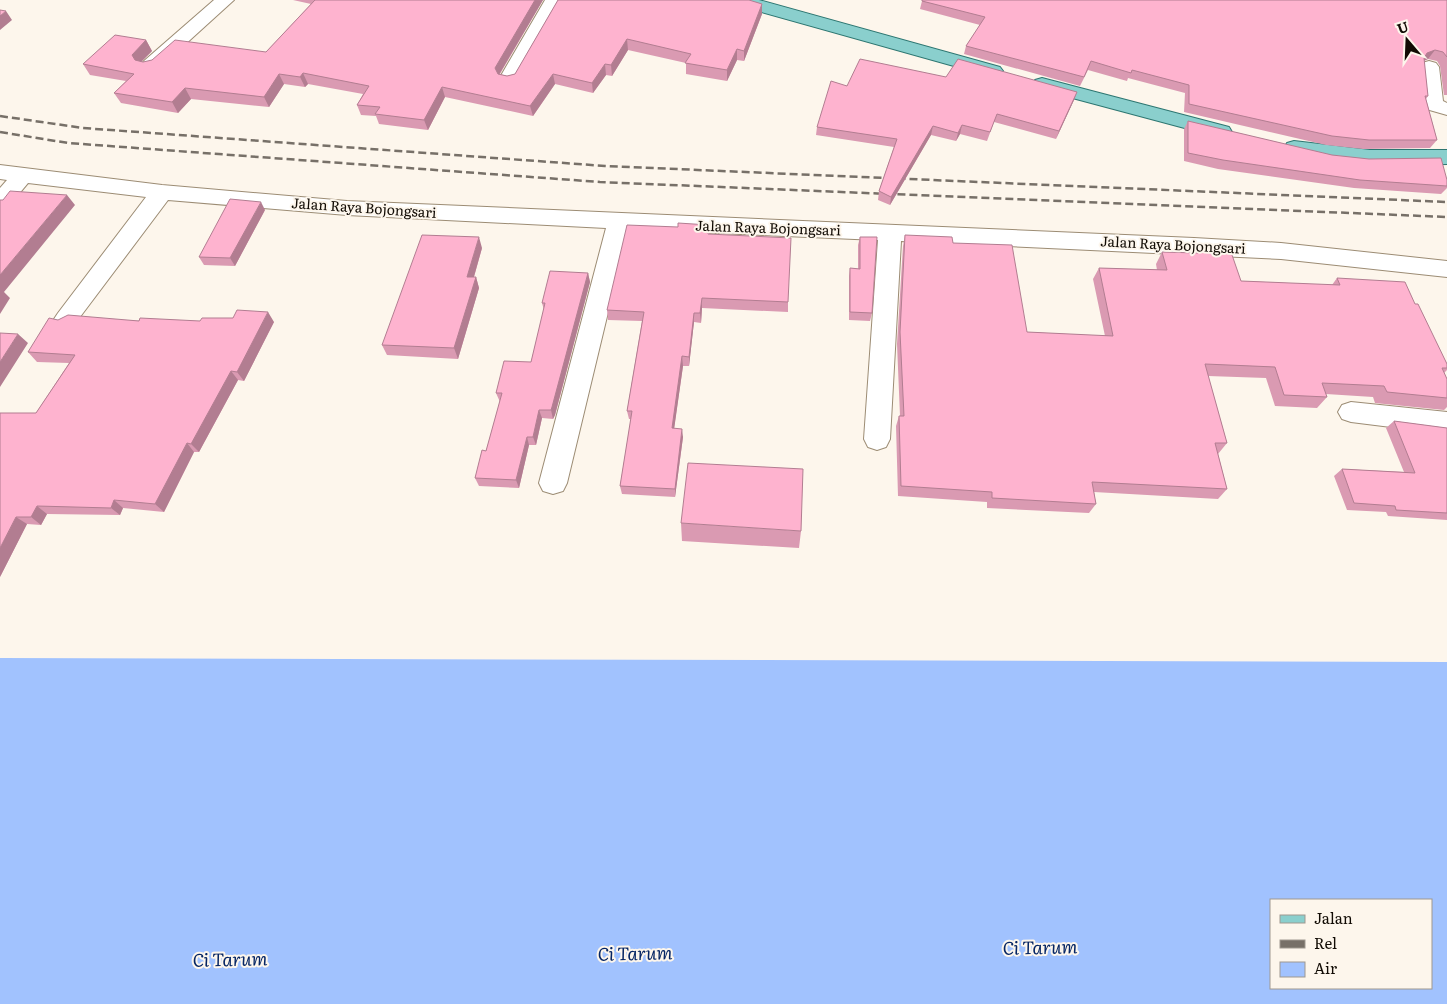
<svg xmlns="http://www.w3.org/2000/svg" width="1447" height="1004" font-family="Literata,serif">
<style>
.water{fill:#a1c2fe;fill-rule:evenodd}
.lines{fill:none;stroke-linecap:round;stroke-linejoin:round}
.minor-casing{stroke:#9c8c74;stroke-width:2}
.major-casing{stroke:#2d7671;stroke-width:2}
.minor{fill:#fff;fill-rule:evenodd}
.major{fill:#8acfcd;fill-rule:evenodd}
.rail{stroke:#777068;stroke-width:2.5;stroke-dasharray:8 4;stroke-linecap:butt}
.wall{fill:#da9ab2}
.shaded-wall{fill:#b27d91}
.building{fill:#feb3cf;stroke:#b27d91}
.labels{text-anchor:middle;stroke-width:4;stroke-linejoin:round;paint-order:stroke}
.street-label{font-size:14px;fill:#110b04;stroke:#fdf6ec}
.near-water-label{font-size:18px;font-style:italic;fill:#052564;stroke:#fdf6ec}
</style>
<rect width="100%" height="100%" fill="#fdf6ec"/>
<!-- water -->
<path class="water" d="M0 658 1447 662V1004H0ZM1271 900H1431V988H1271Z"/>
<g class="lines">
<!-- minor casing -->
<g class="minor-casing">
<path id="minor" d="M214 0H234L158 69 151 71 144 69 141 65 144 61Z
M545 0H563L516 83 509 85 502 83 499 79Z
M1429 61 1436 63 1439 67 1443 101 1447 103V115L1426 109 1423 105 1419 67 1422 63Z
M0 165 162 185 347 201 1194 238 1281 243 1447 261V277L1281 259 901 241 890 439 886 447 877 450 868 447 864 439 878 240 628 229 567 483 563 491 553 494 543 491 539 483 606 228 347 215 168 200 74 325 66 328 58 325 54 319 58 313 146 197 28 183 8 207 0 209V188L7 180 0 179Z
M1351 402 1447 412V434L1351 422 1342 419 1338 412 1342 405Z"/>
</g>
<!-- major casing -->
<g class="major-casing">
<path id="major" d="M730 0H759L1000 67 1003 71 1000 75 993 77 986 75 733 4Z
M1042 78 1229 127 1232 132 1229 137 1222 138 1035 88 1032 84 1035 80Z
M1294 141 1370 150H1447V164C1394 165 1338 167 1287 153L1284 148 1287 143Z"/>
</g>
<!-- minor -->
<use href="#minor" class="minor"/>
<!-- major -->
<use href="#major" class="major"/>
<!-- rail -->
<path class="rail" d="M0 116 83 128 605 166 1447 202
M0 132 68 143 600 182 1447 217"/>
</g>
<!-- wall -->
<path class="wall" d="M293 0H543L500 74 507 76 515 74 558 0 762 14 744 61 737 60 727 81 686 74V63L628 50 612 76 606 75 593 93 555 84 533 116 445 97 428 130 379 124 376 116 361 115 357 105 363 94 308 84 305 87 284 84 269 107 191 99 178 113 121 103 114 93 126 81 90 75 83 64 146 40 152 51 141 62H143L266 52 311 4Z
M1447 0V95H1444L1440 66 1437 61 1428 59 1424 61 1428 96 1426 99 1437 140 1430 148 1363 149 1326 145 1184 112 1185 93 1128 78 1127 81 1088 70 1080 86 964 54 966 46 980 25 920 9 922 1Z
M946 77 1074 100 1056 139 994 122 987 141 960 134 956 141 931 135 890 205 878 200 879 191 894 147 816 135 817 127 847 86Z
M1188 121 1447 186V188L1441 194 1354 188 1218 169 1184 161V129Z
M265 210 235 266 204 265 199 257Z
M709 225 710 234 788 302V312L702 308 701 323 694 322 689 366H683L674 428 683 437 675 497 622 494 620 486 631 419H629L627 411 642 321 608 320 607 310 678 227Z
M905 235 953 243 1027 332 1105 336 1093 279 1099 268 1157 270 1156 264 1162 252 1195 253 1197 250 1241 281 1332 285 1337 278 1415 304 1447 364V370L1444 373 1447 379V407L1444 410 1375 403 1373 397 1326 394 1327 397 1317 408 1275 406 1266 378 1208 376 1227 443 1218 454 1227 489 1218 499 1094 492 1096 504 1089 513 987 508V502L898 496 896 426 899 416H900L897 344 903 246Z
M860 237 872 313 870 321 849 320V276L850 268 858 269V245Z
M482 248 474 277H476L479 288 458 359 387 355 382 345Z
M588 273 590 282 555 415 553 419 542 418 536 445H529L519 488 479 486 475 478 486 451 500 402 496 393 531 362 544 310 542 303Z
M58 320 274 322 244 381 238 380 199 452H194L164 512 123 508 120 515 47 514 41 525 27 524 0 577 36 413 69 363 37 362 28 352Z
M1394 421 1447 428V520L1388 516 1386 512 1347 510 1334 476 1342 469 1404 472 1386 428Z
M681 523 801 531 799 548 682 541Z"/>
<!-- shaded-wall -->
<path class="shaded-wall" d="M535 0H543L497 78 495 68Z
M762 4V14L744 61V51Z
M6 11 12 20 0 30V16Z
M627 39 628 50 612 76 611 65Z
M146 40 152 51 138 65 132 55Z
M737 49V60L727 81V70Z
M1435 50 1428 59 1420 62 1427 53Z
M605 64 606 75 593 93 592 83Z
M303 73 308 84 305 87 300 77Z
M279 74 284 84 269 107 264 97Z
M553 74 555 84 533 116 530 106Z
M442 87 445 97 428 130 424 120Z
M185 88 191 99 178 113 172 102Z
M1077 92 1074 100 1056 139 1059 131Z
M962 125 960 134 956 141 958 133Z
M933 126 931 135 890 205 891 197Z
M67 195 75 205 4 292 10 298 0 314V275Z
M261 202 265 210 235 266 230 258Z
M479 237 482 248 471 287 467 277Z
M588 273 590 282 555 415 553 419 551 410Z
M476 277 479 288 458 359 454 348Z
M702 298V308L701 323 700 313Z
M268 312 274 322 244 381 237 372Z
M694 313V322L689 366V357Z
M18 334 28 343 0 387V362Z
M682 356 683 366 673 437 672 428Z
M231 371 238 380 199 452 191 444Z
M539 410 542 418 536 445 533 437Z
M682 429 683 437 675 497V489Z
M527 437 529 445 519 488 516 480Z
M187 443 194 452 164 512 155 504Z
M114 500 123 508 120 515 111 508Z
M37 506 47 514 41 525 31 517Z
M16 517 27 524 0 577V548Z"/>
<!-- building -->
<path class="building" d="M315 0H535L495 68 498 74 507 76 515 74 558 0H749L762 4 744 51 737 49 727 70 685 63 691 54 627 39 611 65 605 64 592 83 553 74 530 106 442 87 424 120 375 114 380 107 357 105 369 86 303 73 300 77 279 74 264 97 185 88 172 102 114 93 134 74 83 64 115 35 146 40 132 55 135 60 143 62 152 60 175 40 266 52Z
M922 0H1447V57L1443 52 1435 50 1427 53 1424 58 1428 96H1425L1437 140H1369L1332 136 1189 104V85L1132 70 1131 73 1091 61 1084 77 966 46 985 17 922 1Z
M0 10 6 11 0 16Z
M860 59 946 77 958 59 1077 92 1059 131 997 114 990 132 962 125 958 133 933 126 891 197 879 191 897 139 817 127 831 81 847 86Z
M1188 121 1332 155 1369 159 1441 158 1447 180V186L1360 180 1223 160 1188 153Z
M10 191 67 195 0 275V200H3Z
M230 199 261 202 230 258 199 257Z
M678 223 709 225 708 234 791 238 788 302 702 298 700 313H694L689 357 682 356 672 428 682 429 675 489 620 486 632 411H627L644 312 607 310 627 225 678 227Z
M422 235 479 237 467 277H476L454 348 382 345Z
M905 235 952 237 953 243 1012 245 1027 332 1113 336 1099 268 1167 270 1162 252 1198 253 1197 250 1231 252 1241 281 1340 285 1337 278 1405 282 1415 304H1418L1447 364V368H1442L1447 379V398L1387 392 1384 386 1322 383 1327 397 1284 395 1275 367 1205 364 1227 443H1215L1227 489 1092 482 1096 504 992 498V492L901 486 899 416H904L900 332Z
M860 237H877L872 313 850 312V268L860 269Z
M550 271 588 273 552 407 551 410H539L533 437H527L516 480 475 478 482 450 486 451 502 393H496L504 361 531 362 545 303H542Z
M237 310 268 312 237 372 231 371 191 444 187 443 155 504 114 500 111 508 37 506 31 517H16L0 548V413H36L75 355 28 352 49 318 58 320 68 315 139 321 140 318 200 321 202 318H233Z
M0 333 18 334 0 362Z
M1394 421 1447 428V513L1396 510 1395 506 1354 503 1342 469 1415 473Z
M688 463 803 469 801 531 681 523Z"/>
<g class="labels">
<!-- street labels -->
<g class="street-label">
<text transform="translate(364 208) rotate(4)" y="5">Jalan Raya Bojongsari</text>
<text transform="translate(768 228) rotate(2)" y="5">Jalan Raya Bojongsari</text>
<text transform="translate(1173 245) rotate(3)" y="5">Jalan Raya Bojongsari</text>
</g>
<!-- near-water labels -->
<g class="near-water-label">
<text transform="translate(1040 948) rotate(-1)" y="6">Ci Tarum</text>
<text transform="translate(635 954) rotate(-1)" y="6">Ci Tarum</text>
<text transform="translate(230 960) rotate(-1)" y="6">Ci Tarum</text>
</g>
</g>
<!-- legend -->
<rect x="1270" y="899" width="162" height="90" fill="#fdf6ec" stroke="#9f988f"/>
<rect x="1280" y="915" width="25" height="8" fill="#8acfcd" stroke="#9f988f"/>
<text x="1314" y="924" font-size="15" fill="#110b04">Jalan</text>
<rect x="1280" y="940" width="25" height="8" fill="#777068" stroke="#9f988f"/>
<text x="1314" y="949" font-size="15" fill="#110b04">Rel</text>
<rect x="1280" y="962" width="25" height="15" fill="#a1c2fe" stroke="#9f988f"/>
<text x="1314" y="974" font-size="15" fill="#110b04">Air</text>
<!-- north arrow -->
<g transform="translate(1407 40) rotate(341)" stroke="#fdf6ec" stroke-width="4" paint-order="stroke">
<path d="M0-4L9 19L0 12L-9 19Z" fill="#110b04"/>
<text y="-8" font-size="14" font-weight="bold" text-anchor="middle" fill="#110b04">U</text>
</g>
</svg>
